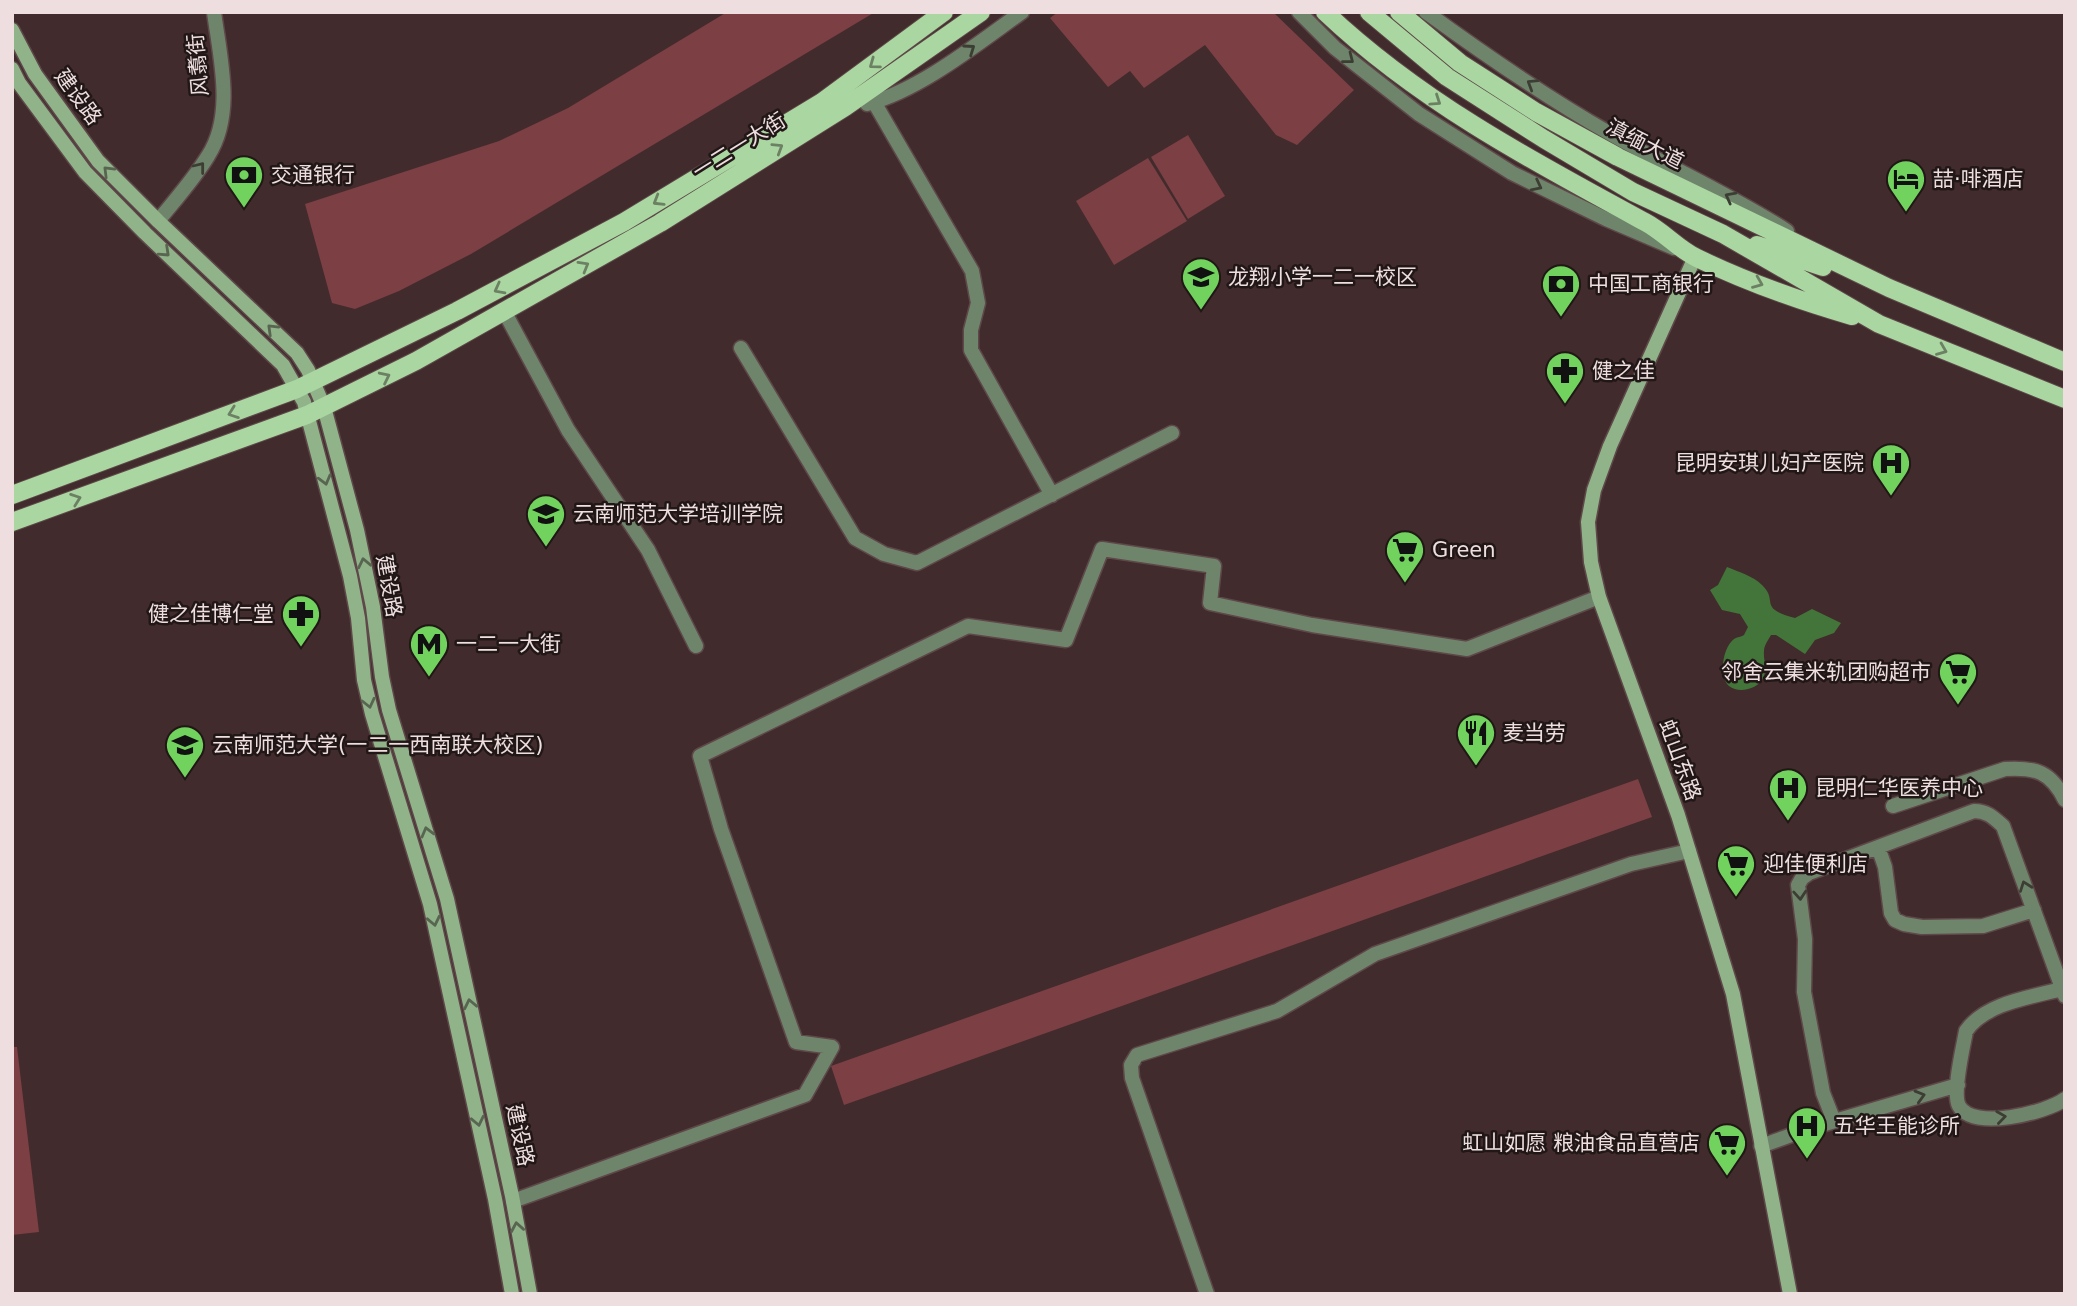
<svg xmlns="http://www.w3.org/2000/svg" width="2077" height="1306" font-family="'DejaVu Sans','Noto Sans SC',sans-serif">
<style>
.green{fill:#7b3f44}
.water{fill:#43753a}
.lines{fill:none;stroke-linecap:round;stroke-linejoin:round}
.street-casing{stroke:#5e4849;stroke-width:17}
.secondary-casing{stroke:#5e4849;stroke-width:17}
.primary-casing{stroke:#5e4849;stroke-width:20}
.street{stroke:#6f856b;stroke-width:14}
.secondary{stroke:#90b389;stroke-width:14}
.primary{stroke:#aad7a1;stroke-width:18}
.oneway{stroke:#3c3e34}
.oneway2{stroke:#6c8163}
.oneway3{stroke:#586550}
.labels{text-anchor:middle;stroke-width:5;stroke-linejoin:round;paint-order:stroke}
.street-label{font-size:21px;fill:#eededf;stroke:#211717}
.poi-label{font-size:21px;fill:#eededf;stroke:#211717;text-anchor:start}
</style>
<rect width="100%" height="100%" fill="#422b2c"/>
<!-- green -->
<path class="green" d="M727 12H875L471 254 399 291 355 309 332 303 305 204 499 141 568 108Z
M1058 12H1273L1354 90 1297 145 1276 135 1205 45 1144 88 1130 71 1108 87 1050 18Z
M1188 135 1225 196 1188 219 1151 157Z
M1148 158 1187 221 1114 265 1076 201Z
M1638 779 1652 817 844 1105 831 1066Z
M12 1047H17L39 1232 12 1235Z"/>
<!-- water -->
<path class="water" d="M1727 567C1739 572 1753 576 1762 585 1779 601 1757 608 1795 618L1812 609 1841 623 1834 633 1815 640 1805 654 1776 635H1771C1768 640 1764 646 1764 651 1763 661 1768 668 1763 678 1758 689 1739 694 1729 686 1718 676 1723 647 1734 639 1737 637 1741 637 1744 635L1748 627 1740 614 1722 610 1710 590 1718 585Z"/>
<g class="lines">
<!-- street casing -->
<g class="street-casing">
<path id="street" d="M1299 12 1335 48 1419 114 1512 173 1606 219 1674 248
M1426 12C1485 55 1546 97 1609 133 1668 167 1730 194 1787 231
M874 102 972 271 978 303 971 330V350L1052 495
M867 104C920 90 977 44 1022 12
M158 221C175 200 194 179 208 156 235 114 220 58 214 12
M504 311 568 430 648 550 696 646
M741 348 855 538 884 554 917 563 1172 433
M1893 806 2005 769C2036 767 2051 772 2065 800
M1878 847 1885 867 1891 913 1895 920 1904 924 1922 927 1983 926 2034 910
M2062 989C2031 997 1985 1003 1966 1031 1963 1048 1952 1093 1959 1106 1973 1131 2046 1113 2065 1099
M1834 1121 1823 1093 1804 992 1805 939 1798 885 1802 878 1809 873 1974 811C1987 811 1993 817 2003 826L2065 996
M1761 1146 1811 1128 1958 1085
M513 1201 805 1095 832 1047 796 1042 721 829 700 756 968 626 1066 640 1102 549 1214 566 1210 603 1312 625 1467 649 1599 597
M1207 1294 1132 1078 1131 1065 1137 1055 1277 1011 1375 954 1631 864 1689 851"/>
</g>
<!-- secondary casing -->
<g class="secondary-casing">
<path id="secondary" d="M12 30 35 74 98 161 158 221 297 353 308 370 324 407 357 530 373 607 382 677 389 710 447 899 512 1196 530 1294
M12 69 19 83 85 172 145 233 283 365 304 402 350 576 358 618 364 680 372 714 430 904 495 1199 512 1294
M1695 257 1610 446 1594 490 1588 522 1591 562 1599 597 1678 815 1733 994 1790 1294"/>
</g>
<!-- primary casing -->
<g class="primary-casing">
<path id="primary" d="M1325 12C1419 101 1532 161 1645 222 1664 232 1678 249 1697 258 1747 282 1800 301 1852 316
M1369 12 1447 77 1544 139 1633 192 1723 234 1879 324 2065 399
M1399 12 1460 63 1536 112 1618 157 1889 288 2065 362
M1757 245 1823 267
M12 495 297 389 457 311 624 222 822 102 944 12
M12 522 307 415 416 361 660 223 845 107 981 12"/>
</g>
<!-- street -->
<use href="#street" class="street"/>
<!-- secondary -->
<use href="#secondary" class="secondary"/>
<!-- primary -->
<use href="#primary" class="primary"/>
</g>
<!-- one-way arrows -->
<defs><path id="oneway-chevron" d="M-2-3.5L2.5 0L-2 3.5" fill="none" stroke-width="1.6" stroke-linecap="round" stroke-linejoin="round" transform="scale(1.75)"/></defs>
<g class="oneway">
<use href="#oneway-chevron" transform="translate(970 49) rotate(-35)"/>
<use href="#oneway-chevron" transform="translate(1349 59) rotate(38)"/>
<use href="#oneway-chevron" transform="translate(1532 84) rotate(-148)"/>
<use href="#oneway-chevron" transform="translate(200 167) rotate(-52)"/>
<use href="#oneway-chevron" transform="translate(1537 186) rotate(27)"/>
<use href="#oneway-chevron" transform="translate(1730 197) rotate(-152)"/>
<use href="#oneway-chevron" transform="translate(2025 886) rotate(-110)"/>
<use href="#oneway-chevron" transform="translate(1800 895) rotate(86)"/>
<use href="#oneway-chevron" transform="translate(1920 1096) rotate(-16)"/>
<use href="#oneway-chevron" transform="translate(2001 1117) rotate(-8)"/>
</g>
<g class="oneway2">
<use href="#oneway-chevron" transform="translate(874 64) rotate(144)"/>
<use href="#oneway-chevron" transform="translate(1436 101) rotate(34)"/>
<use href="#oneway-chevron" transform="translate(778 148) rotate(-32)"/>
<use href="#oneway-chevron" transform="translate(658 201) rotate(149)"/>
<use href="#oneway-chevron" transform="translate(584 266) rotate(-30)"/>
<use href="#oneway-chevron" transform="translate(1758 283) rotate(22)"/>
<use href="#oneway-chevron" transform="translate(499 289) rotate(152)"/>
<use href="#oneway-chevron" transform="translate(1942 350) rotate(22)"/>
<use href="#oneway-chevron" transform="translate(385 377) rotate(-26)"/>
<use href="#oneway-chevron" transform="translate(233 413) rotate(160)"/>
<use href="#oneway-chevron" transform="translate(76 499) rotate(-20)"/>
</g>
<g class="oneway3">
<use href="#oneway-chevron" transform="translate(108 171) rotate(-135)"/>
<use href="#oneway-chevron" transform="translate(165 252) rotate(43)"/>
<use href="#oneway-chevron" transform="translate(272 329) rotate(-136)"/>
<use href="#oneway-chevron" transform="translate(325 480) rotate(75)"/>
<use href="#oneway-chevron" transform="translate(364 563) rotate(-102)"/>
<use href="#oneway-chevron" transform="translate(369 703) rotate(77)"/>
<use href="#oneway-chevron" transform="translate(427 832) rotate(-105)"/>
<use href="#oneway-chevron" transform="translate(434 921) rotate(78)"/>
<use href="#oneway-chevron" transform="translate(470 1004) rotate(-102)"/>
<use href="#oneway-chevron" transform="translate(478 1121) rotate(78)"/>
<use href="#oneway-chevron" transform="translate(517 1227) rotate(-100)"/>
</g>
<!-- icons -->
<defs>
<g id="bank-pin" transform="scale(2.0125)"><path d="M0 17L-7.5 6A9.5 9.5 0 1 1 7.5 6Z" fill="#71d35e" stroke="#211717"/><path d="M-6-4H6V4H-6ZM0-2.3a2.3 2.3 0 1 0 0 4.6a2.3 2.3 0 1 0 0-4.6Z" fill="#111"/></g>
<g id="hotel-pin" transform="scale(2.0125)"><path d="M0 17L-7.5 6A9.5 9.5 0 1 1 7.5 6Z" fill="#71d35e" stroke="#211717"/><path d="M-6-4.5h1.5V1H6V5H4.5V3h-9V5H-6ZM-4 0a1.8 1.8 0 1 1 3.6 0ZM.5 0V-2.5h3Q6-2.5 6 0Z" fill="#111"/></g>
<g id="school-pin" transform="scale(2.0125)"><path d="M0 17L-7.5 6A9.5 9.5 0 1 1 7.5 6Z" fill="#71d35e" stroke="#211717"/><path d="M0-5L7-2L0 1L-7-2ZM-4 1L0 2.5L4 1V4Q0 6-4 4Z" fill="#111"/></g>
<g id="pharmacy-pin" transform="scale(2.0125)"><path d="M0 17L-7.5 6A9.5 9.5 0 1 1 7.5 6Z" fill="#71d35e" stroke="#211717"/><path d="M-2-6h4v4h4v4h-4v4h-4v-4h-4v-4h4Z" fill="#111"/></g>
<g id="hospital-pin" transform="scale(2.0125)"><path d="M0 17L-7.5 6A9.5 9.5 0 1 1 7.5 6Z" fill="#71d35e" stroke="#211717"/><path d="M-5-5h3v3.5h4V-5h3V5h-3V1.5h-4V5h-3Z" fill="#111"/></g>
<g id="university-pin" transform="scale(2.0125)"><path d="M0 17L-7.5 6A9.5 9.5 0 1 1 7.5 6Z" fill="#71d35e" stroke="#211717"/><path d="M0-5L7-2L0 1L-7-2ZM-4 1L0 2.5L4 1V4Q0 6-4 4Z" fill="#111"/></g>
<g id="supermarket-pin" transform="scale(2.0125)"><path d="M0 17L-7.5 6A9.5 9.5 0 1 1 7.5 6Z" fill="#71d35e" stroke="#211717"/><path d="M-6-5.5h2.5l.6 2H6L4.5 2H-2.5L-4.4-4H-6ZM-1.5 3.2a1.3 1.3 0 1 0 .1 0ZM3 3.2a1.3 1.3 0 1 0 .1 0Z" fill="#111"/></g>
<g id="metro-pin" transform="scale(2.0125)"><path d="M0 17L-7.5 6A9.5 9.5 0 1 1 7.5 6Z" fill="#71d35e" stroke="#211717"/><path d="M-5.5 5V-5H-3L0 0L3-5H5.5V5H3V-.5L0 4L-3-.5V5Z" fill="#111"/></g>
<g id="restaurant-pin" transform="scale(2.0125)"><path d="M0 17L-7.5 6A9.5 9.5 0 1 1 7.5 6Z" fill="#71d35e" stroke="#211717"/><path d="M-5-6h1v4h1v-4h1v4h1v-4h1v5L-1.5 .5V6h-2V.5L-5-1ZM5-6V6H3V1.5H1.5Q1.5-4 5-6Z" fill="#111"/></g>
</defs>
<g fill-rule="evenodd">
<use href="#bank-pin" x="244" y="175"/>
<use href="#hotel-pin" x="1906" y="179"/>
<use href="#school-pin" x="1201" y="277"/>
<use href="#bank-pin" x="1561" y="284"/>
<use href="#pharmacy-pin" x="1565" y="371"/>
<use href="#hospital-pin" x="1891" y="463"/>
<use href="#university-pin" x="546" y="514"/>
<use href="#supermarket-pin" x="1405" y="550"/>
<use href="#pharmacy-pin" x="301" y="614"/>
<use href="#metro-pin" x="429" y="644"/>
<use href="#supermarket-pin" x="1958" y="672"/>
<use href="#restaurant-pin" x="1476" y="733"/>
<use href="#university-pin" x="185" y="745"/>
<use href="#hospital-pin" x="1788" y="788"/>
<use href="#supermarket-pin" x="1736" y="864"/>
<use href="#hospital-pin" x="1807" y="1126"/>
<use href="#supermarket-pin" x="1727" y="1143"/>
</g>
<g class="labels">
<!-- street labels -->
<g class="street-label">
<text transform="translate(198 65) rotate(-95)" y="7">风翥街</text>
<text transform="translate(78 97) rotate(54)" y="7">建设路</text>
<text transform="translate(1645 144) rotate(27)" y="7">滇缅大道</text>
<text transform="translate(739 146) rotate(-32)" y="7">一二一大街</text>
<text transform="translate(389 586) rotate(80)" y="7">建设路</text>
<text transform="translate(1680 760) rotate(70)" y="7">虹山东路</text>
<text transform="translate(520 1135) rotate(78)" y="7">建设路</text>
</g>
<!-- poi labels -->
<g class="poi-label">
<text x="271" y="182">交通银行</text>
<text x="1933" y="186">喆·啡酒店</text>
<text x="1228" y="284">龙翔小学一二一校区</text>
<text x="1588" y="291">中国工商银行</text>
<text x="1592" y="378">健之佳</text>
<text x="1864" y="470" text-anchor="end">昆明安琪儿妇产医院</text>
<text x="573" y="521">云南师范大学培训学院</text>
<text x="1432" y="557">Green</text>
<text x="274" y="621" text-anchor="end">健之佳博仁堂</text>
<text x="456" y="651">一二一大街</text>
<text x="1931" y="679" text-anchor="end">邻舍云集米轨团购超市</text>
<text x="1503" y="740">麦当劳</text>
<text x="212" y="752">云南师范大学(一二一西南联大校区)</text>
<text x="1815" y="795">昆明仁华医养中心</text>
<text x="1763" y="871">迎佳便利店</text>
<text x="1834" y="1133">五华王能诊所</text>
<text x="1700" y="1150" text-anchor="end">虹山如愿 粮油食品直营店</text>
</g>
</g>
<!-- border -->
<rect width="2077" height="1306" fill="none" stroke="#eededf" stroke-width="28"/>
</svg>
